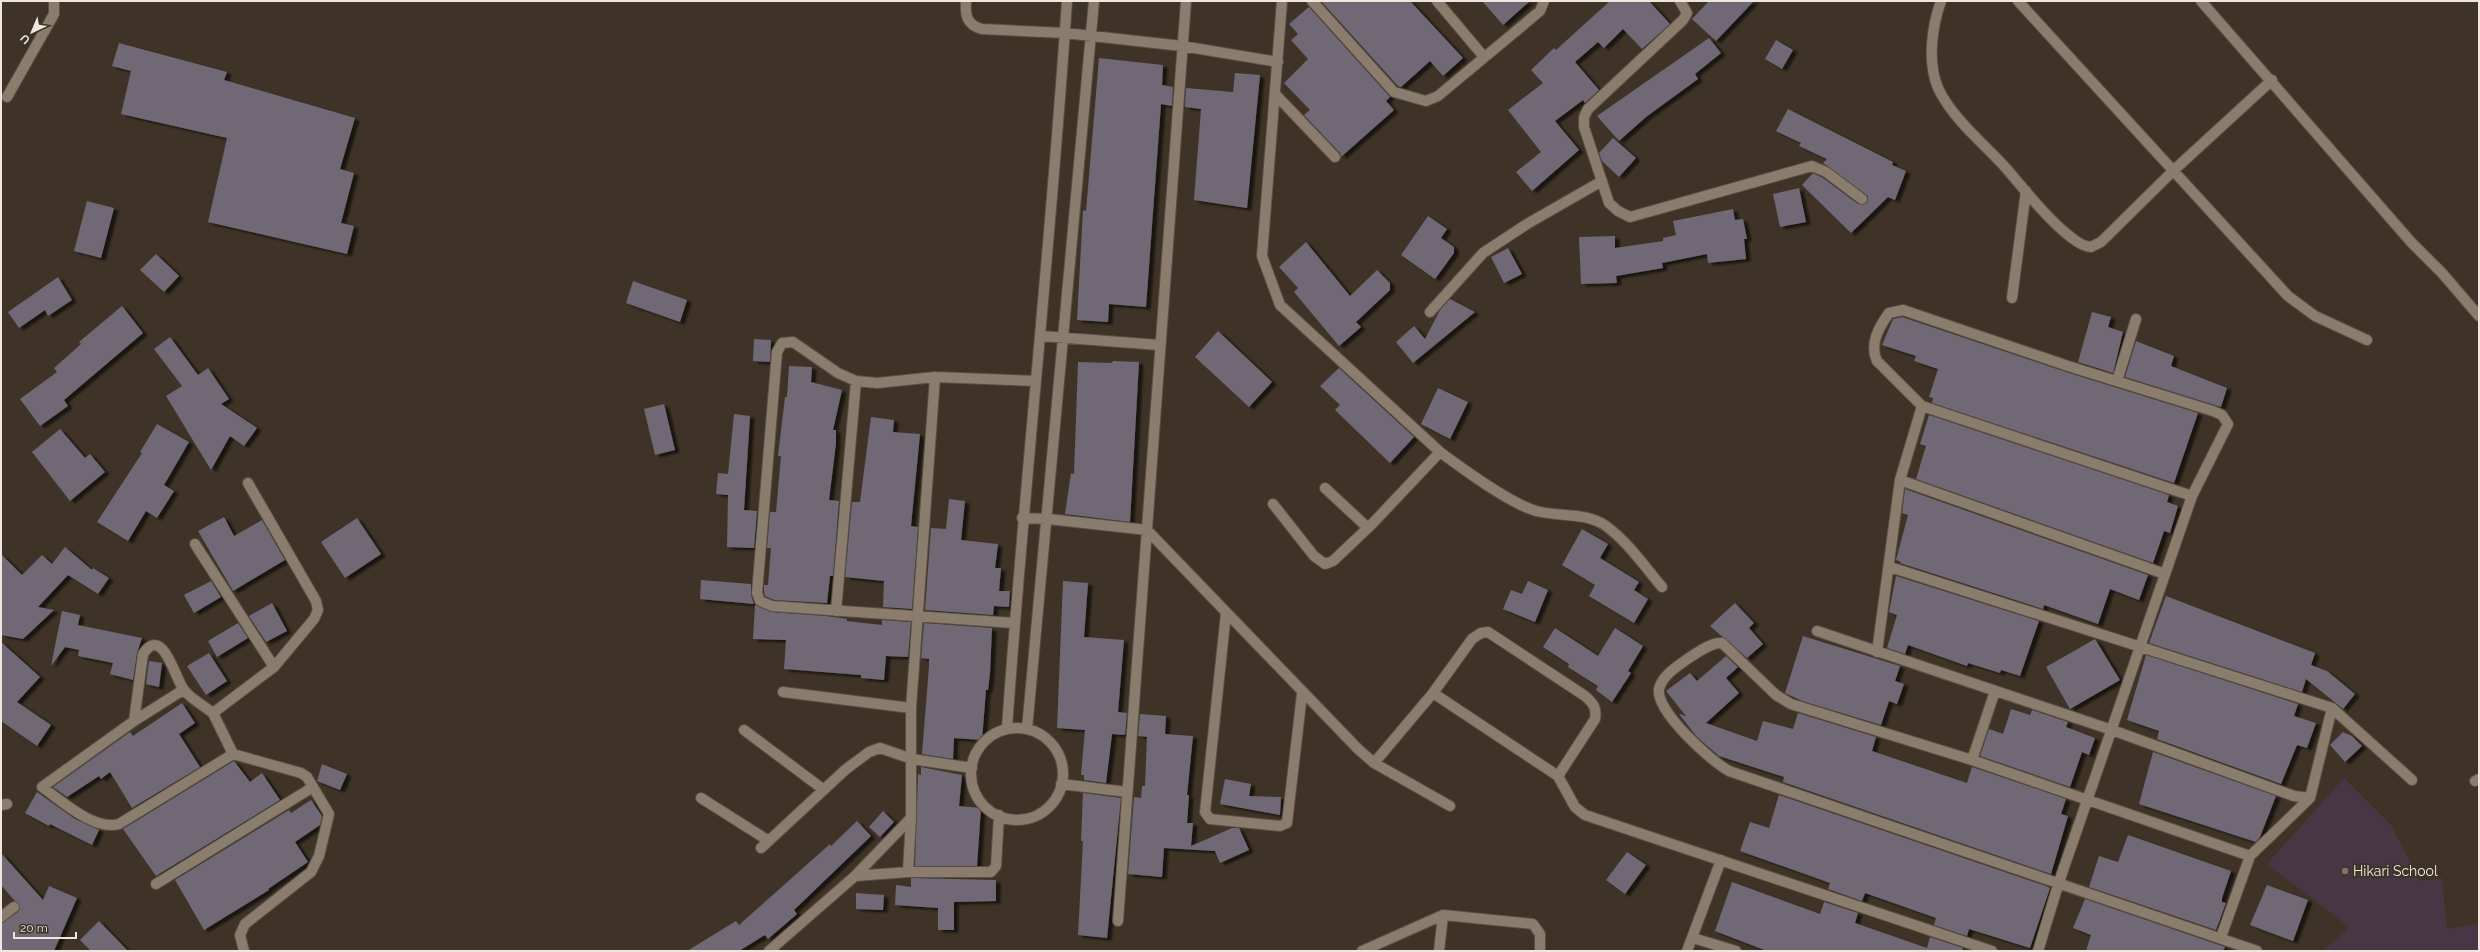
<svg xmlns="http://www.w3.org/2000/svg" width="2480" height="952" font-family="Raleway,sans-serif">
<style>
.education{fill:#473744}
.building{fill:#716776;filter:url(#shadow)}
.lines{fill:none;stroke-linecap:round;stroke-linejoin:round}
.street-casing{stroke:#595044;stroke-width:12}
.street{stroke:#8a7d6e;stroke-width:10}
.education-dot{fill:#8d6e63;stroke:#3e3326;stroke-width:1.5}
.labels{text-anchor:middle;stroke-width:4;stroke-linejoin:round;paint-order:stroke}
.poi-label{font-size:14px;fill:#eee7df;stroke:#3e3326;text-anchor:start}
</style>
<defs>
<filter id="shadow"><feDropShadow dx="4.5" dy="2.5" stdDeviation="1" flood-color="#0009"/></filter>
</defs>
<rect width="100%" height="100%" fill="#3e3326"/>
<!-- education -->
<path class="education" d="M2344 778 2391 825 2420 881 2442 878 2447 929 2479 923V951H2323L2349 927 2267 864Z"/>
<!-- building -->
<path class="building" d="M1321 1H1410L1463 58 1443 76 1430 61 1401 87 1398 86Z
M1482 1H1530L1503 25Z
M1610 1H1649L1670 24 1642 49 1623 29 1604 48 1598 42 1575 62 1599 90 1585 103 1583 100 1555 121 1579 150 1532 191 1516 172 1541 152 1508 110 1543 83 1531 70 1554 48 1556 50Z
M1709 1H1754L1716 41 1692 19Z
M1309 7 1390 97 1386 101 1394 110 1341 157 1340 153 1304 115 1310 110 1284 83 1308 59 1291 40 1298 34 1289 24Z
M1709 38 1721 53 1695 74 1698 79 1646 117 1619 141 1597 116Z
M1776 40 1793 50 1782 69 1765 59Z
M119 43 227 72 224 80 355 118 340 169 354 173 341 223 354 226 347 254 208 222 227 138 121 114 131 71 112 66Z
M1099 58 1163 65 1162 85 1173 87 1172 106 1161 104 1146 307 1109 304 1108 322 1077 320 1083 210 1086 211Z
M1235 73 1260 75 1247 208 1194 200 1201 109 1185 107 1186 88 1233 92Z
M1788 109 1893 162 1892 165 1906 171 1895 200 1888 197 1851 233 1802 185 1813 173 1823 178 1858 204 1867 203 1868 196 1823 163 1827 159 1799 146 1801 143 1776 131Z
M1613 138 1636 158 1619 177 1602 161 1599 153Z
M1799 188 1806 222 1780 227 1773 194Z
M87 201 114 208 101 258 74 251Z
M1733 209 1735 220 1743 219 1747 239H1744L1746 259 1708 263 1707 254 1662 263 1663 268 1616 276 1617 283 1581 284 1579 237 1615 236V248L1663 241V238L1676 235 1673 221Z
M1428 216 1447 229 1441 238 1454 247V253L1435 279 1401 255Z
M1306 242 1350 296 1377 270 1390 283V290L1356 322 1361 327 1339 346 1294 292 1298 288 1279 267Z
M1508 248 1522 274 1504 283 1491 257Z
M156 254 179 276 164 292 140 270Z
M58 277 72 300 48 316 45 310 19 328 8 312Z
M633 281 687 300 680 322 626 303Z
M1450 299 1475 312 1413 363 1396 342 1414 326 1425 339 1440 310Z
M122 306 143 333 64 400 68 406 40 426 20 399 57 372 54 368 81 344 79 342Z
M2092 312 2111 317 2108 327 2123 332 2113 373 2078 362Z
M1902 317 2066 372 2198 413 2174 483 1932 403 1933 398 1929 397 1938 369 1914 361 1916 356 1882 345 1893 319Z
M1218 331 1272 382 1249 407 1195 357Z
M170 337 198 375 208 368 229 399 221 404 257 428 244 446 230 436 211 470 166 396 182 386 154 349Z
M754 339 771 340 770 362 753 361Z
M2136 341 2174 356 2171 366 2227 388 2221 407 2125 377Z
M1113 361 1139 362 1130 522 1065 514 1071 473 1074 474 1078 362 1112 363Z
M789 366 812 367 811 382 842 390 833 430H836V443L829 500 839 501 833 576H830L827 603 774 600 765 596 764 592V585H768L771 548H767L770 512H776L781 456H778L785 397H787Z
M1339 368 1414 437 1390 463 1335 410 1340 405 1320 386Z
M1438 388 1468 402 1450 439 1421 424Z
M664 404 675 450 655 455 644 409Z
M734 414 750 416 744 510 757 511 754 548 727 547 728 495 716 494 718 473 728 474Z
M1929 415 2169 495 2167 502 2178 506 2170 533 2164 531 2153 563 1916 479 1926 446 1920 444Z
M871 417 894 420 893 432 920 434 911 526 918 527 912 609 883 607 884 581 845 577 852 502H860Z
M157 424 189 442 164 485 174 491 157 518 146 511 128 541 97 522 142 453 140 452Z
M60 429 85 458 90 454 105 472 70 501 32 452Z
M1905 489 2148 575 2139 600 2110 589 2098 624 2044 605 2043 609 1900 563 1901 562 1896 560 1908 515 1902 513Z
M949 499 965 501 961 540 998 544 995 568H1001L999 591H1010L1009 607 994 606 993 615 925 610 931 528 946 529Z
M224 517 234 536 262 520 285 560 233 591 198 531Z
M357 518 381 554 345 578 321 542Z
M1582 529 1608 544 1600 558 1639 582 1634 590 1648 599 1634 623 1589 596 1595 585 1562 565Z
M65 547 92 570 93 568 109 578 98 594 68 575 38 607 54 610 23 639 1 635V554L22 575 42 555 52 564Z
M1896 576 2039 621 2020 676 2001 670 2000 673 1968 663 1967 666 1908 645 1905 654 1887 648 1897 615 1889 612Z
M701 580 751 584V595L754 604 700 599Z
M211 581 221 597 194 613 184 595Z
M1063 581 1088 583 1084 637 1124 640 1118 712 1127 713 1125 735 1112 734 1106 783 1084 780V775H1081L1085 730 1057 728Z
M1528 581 1548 590 1535 622 1503 609 1511 590 1522 594Z
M2166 596 2315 653 2311 665 2327 671 2355 694 2343 709 2306 679 2302 692 2149 643Z
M272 603 287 631 266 642 249 616Z
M1735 603 1754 623 1749 628 1763 644 1747 658 1710 626Z
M755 605 771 612 826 616 847 619V621L882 625V620L911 622 908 657 886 656 884 680 861 678V675L784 669 786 640 753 639Z
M62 611 80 615 78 625 142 638 137 653 133 680 110 674 113 663 78 656 79 650 65 647 51 666Z
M238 623 248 638 217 657 208 641Z
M924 623 992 628 990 673 988 690H986L982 740 954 738 953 759 922 754 929 666V659L921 658Z
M1555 628 1598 656 1615 628 1643 646 1628 671 1631 673 1612 702 1596 690 1598 686 1568 667 1569 664 1543 647Z
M1803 636 1900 666 1895 681 1904 684 1897 704 1889 701 1881 725 1802 701 1785 693Z
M2095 639 2120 680 2070 709 2046 667Z
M1 642 40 677 17 702 51 725 37 746 1 721Z
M209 653 227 681 206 695 187 666Z
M2146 655 2298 704 2294 716 2316 723 2307 748 2297 745 2281 784 2157 739 2159 731 2127 720Z
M1726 656 1738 667 1726 678 1739 693 1706 723 1757 741 1763 721 1793 729 1798 713 1876 737 1872 751 1967 783 1972 767 2066 799 2061 814 2068 816 2051 874 1783 782 1784 777 1719 756 1697 737 1679 714 1686 716 1666 691 1690 673 1697 681Z
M149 661 162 663 159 687 146 684Z
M182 703 195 723 179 734 200 767 132 808 110 772 101 779 99 776 67 797 53 787 130 732 133 736Z
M2011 709 2030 715 2032 710 2068 722 2066 727 2095 738 2089 755 2082 752 2070 787 1980 756 1989 729 2003 734Z
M1140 714 1166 716 1165 734 1193 736 1187 795H1189L1187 823H1193L1191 846 1232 828H1239L1249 850 1220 863 1215 851 1164 848 1162 877 1128 874 1134 797 1141 798 1142 786H1145L1147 737 1138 736Z
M2343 732 2352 736 2362 746 2345 762 2330 745Z
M2153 752 2276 796 2260 837 2256 842 2139 804Z
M234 761 250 782 262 773 280 800 156 876 123 829Z
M322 764 347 774 340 790 317 781Z
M921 767 962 775 959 806 981 808 977 866H915L918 774 921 775Z
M1225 779 1251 784 1249 796 1281 797 1280 815 1220 804Z
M37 792 75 819 99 830 92 845 50 824 49 826 25 813Z
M1083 793 1121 798 1107 938 1078 935 1083 841H1081Z
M1779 795 2046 886 2050 888 2030 948 1969 929 1967 936 1934 925 1936 918 1865 893 1862 901 1828 889 1830 883 1740 851 1750 822 1769 828Z
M311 800 322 816 320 825 295 842 308 862 268 889 269 890 204 930 175 880 289 810 291 813Z
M883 811 894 822 880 837 869 827Z
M857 821 871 836 794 910 797 914 768 939 765 935 739 951H687L736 921 739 925 830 844 831 846Z
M2128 835 2231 871 2222 898V902L2226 903 2216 930 2089 887 2099 856 2118 862Z
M1627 852 1646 865 1625 894 1606 880Z
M1 853 43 900 49 886 77 898 54 951H1V923L18 912 20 907 1 885Z
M911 878 996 880V901L954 902V930H938V908L895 905 896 885 911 887Z
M1732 882 1820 914 1824 902 1858 913 1855 923 1927 948 1930 937 1963 948 1962 951H1767L1715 931Z
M2267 885 2308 900 2293 941 2250 925Z
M856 893 884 895 883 910 856 909Z
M2085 899 2225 947 2223 951H2086L2091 935 2073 928Z
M99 921 128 951H91L80 940Z"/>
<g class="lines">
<!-- street casing -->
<g class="street-casing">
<path id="street" d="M966 1C965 16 967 25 982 29L1065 33 1182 46 1278 62
M1282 1 1262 256 1280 305 1440 452C1463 469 1509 503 1536 511 1559 517 1586 512 1606 526 1628 542 1645 567 1662 587
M1312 1 1394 92 1426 101 1438 96 1540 11 1544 1
M1437 1 1484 57
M1680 1 1687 13 1683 20 1588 109 1584 117V127L1609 203 1618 211 1630 217 1812 166 1826 172 1862 199
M1941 1C1932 26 1927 62 1938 88 1952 118 1983 143 2005 167 2025 190 2048 220 2072 238 2078 243 2083 246 2091 247L2101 242 2174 170 2272 80
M2018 1 2288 296 2315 316 2367 340
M2201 1 2411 242 2442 273 2479 316
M1275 94 1335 157
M7 97 54 14V1
M2012 298 2026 191
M1430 312 1483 253 1527 224 1602 181
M1041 336 1159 345
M2117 381 2136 319
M1922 406 2192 496
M1900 480 2165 574
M1325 488 1368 528
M1273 504 1314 556 1325 564 1333 561 1372 524 1440 452
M1022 518 1048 519 1147 530 1358 749 1374 763 1450 806
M195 544 274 667
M1890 567 2332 708 2412 780
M836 611 856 381
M1226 613 1205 812 1210 819 1280 826 1287 823 1302 694
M1014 623 772 606 760 601 757 593 777 352 782 343 793 342 838 373 856 381 877 383 935 377 1035 381
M1817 631 2112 730 2294 796 2310 798
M1877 652 1900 480 1922 406 1877 361C1869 344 1879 327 1889 313L1903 310 2068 366 2213 411 2222 415 2228 424 2192 496 2059 882 2038 951
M183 690 134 721 42 787C62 801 94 831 119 824L233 754
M783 692 911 708
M1433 693 1558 776 1575 807 1585 815 1992 951
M134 721 143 654C163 624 175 679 184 690 191 699 204 706 213 713
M1007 728C1024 486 1051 244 1067 1
M971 774a46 46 0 1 1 92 0a46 46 0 1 1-92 0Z
M1027 729 1094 1
M744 730 824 790
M1972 760 1995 691
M1374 763 1433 693 1472 639 1481 633 1488 632 1585 696C1593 703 1597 708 1595 719L1558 776
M2475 781 2479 779
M1061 784 1127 792
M701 798 769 841
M1 805 7 804
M761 848 845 770 869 752 880 748 912 759 972 768
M2250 856 1972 760 1791 704 1776 695 1722 643C1711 642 1695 654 1686 660 1676 667 1662 676 1659 689 1655 711 1711 761 1729 771L2257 951
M908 872 911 818V708L935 377
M855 876 908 872H991L996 866 999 815
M156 884 313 787
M1 917 14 907
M1118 921 1186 1
M2221 937 2250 856 2310 798 2332 708
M1693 938 1736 951
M244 951 240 935 245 924 311 872 319 856 329 814 307 777 301 773 233 754 213 713 274 667 314 619 318 610 316 601 248 483
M769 951 855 876 911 818
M1362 951 1443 915 1533 924 1540 934V951
M1439 951 1443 915
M1687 951 1721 860"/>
</g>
<!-- street -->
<use href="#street" class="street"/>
</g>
<!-- markers -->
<circle class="education-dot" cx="2345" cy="871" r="4"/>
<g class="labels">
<!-- poi labels -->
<g class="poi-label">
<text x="2353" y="876">Hikari School</text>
</g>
</g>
<!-- border -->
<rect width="2480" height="952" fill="none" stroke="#eee7df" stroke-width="4"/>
<!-- north arrow -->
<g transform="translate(32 32) rotate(224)" stroke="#3e3326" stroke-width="3" paint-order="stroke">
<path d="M0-3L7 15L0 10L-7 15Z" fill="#eee7df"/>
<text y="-6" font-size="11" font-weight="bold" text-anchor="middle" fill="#eee7df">U</text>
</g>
<!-- scale -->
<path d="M14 932v6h62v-6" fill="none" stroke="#eee7df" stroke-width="2"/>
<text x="20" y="932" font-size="12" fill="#eee7df" stroke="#3e3326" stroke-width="3" paint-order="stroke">20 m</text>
</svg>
